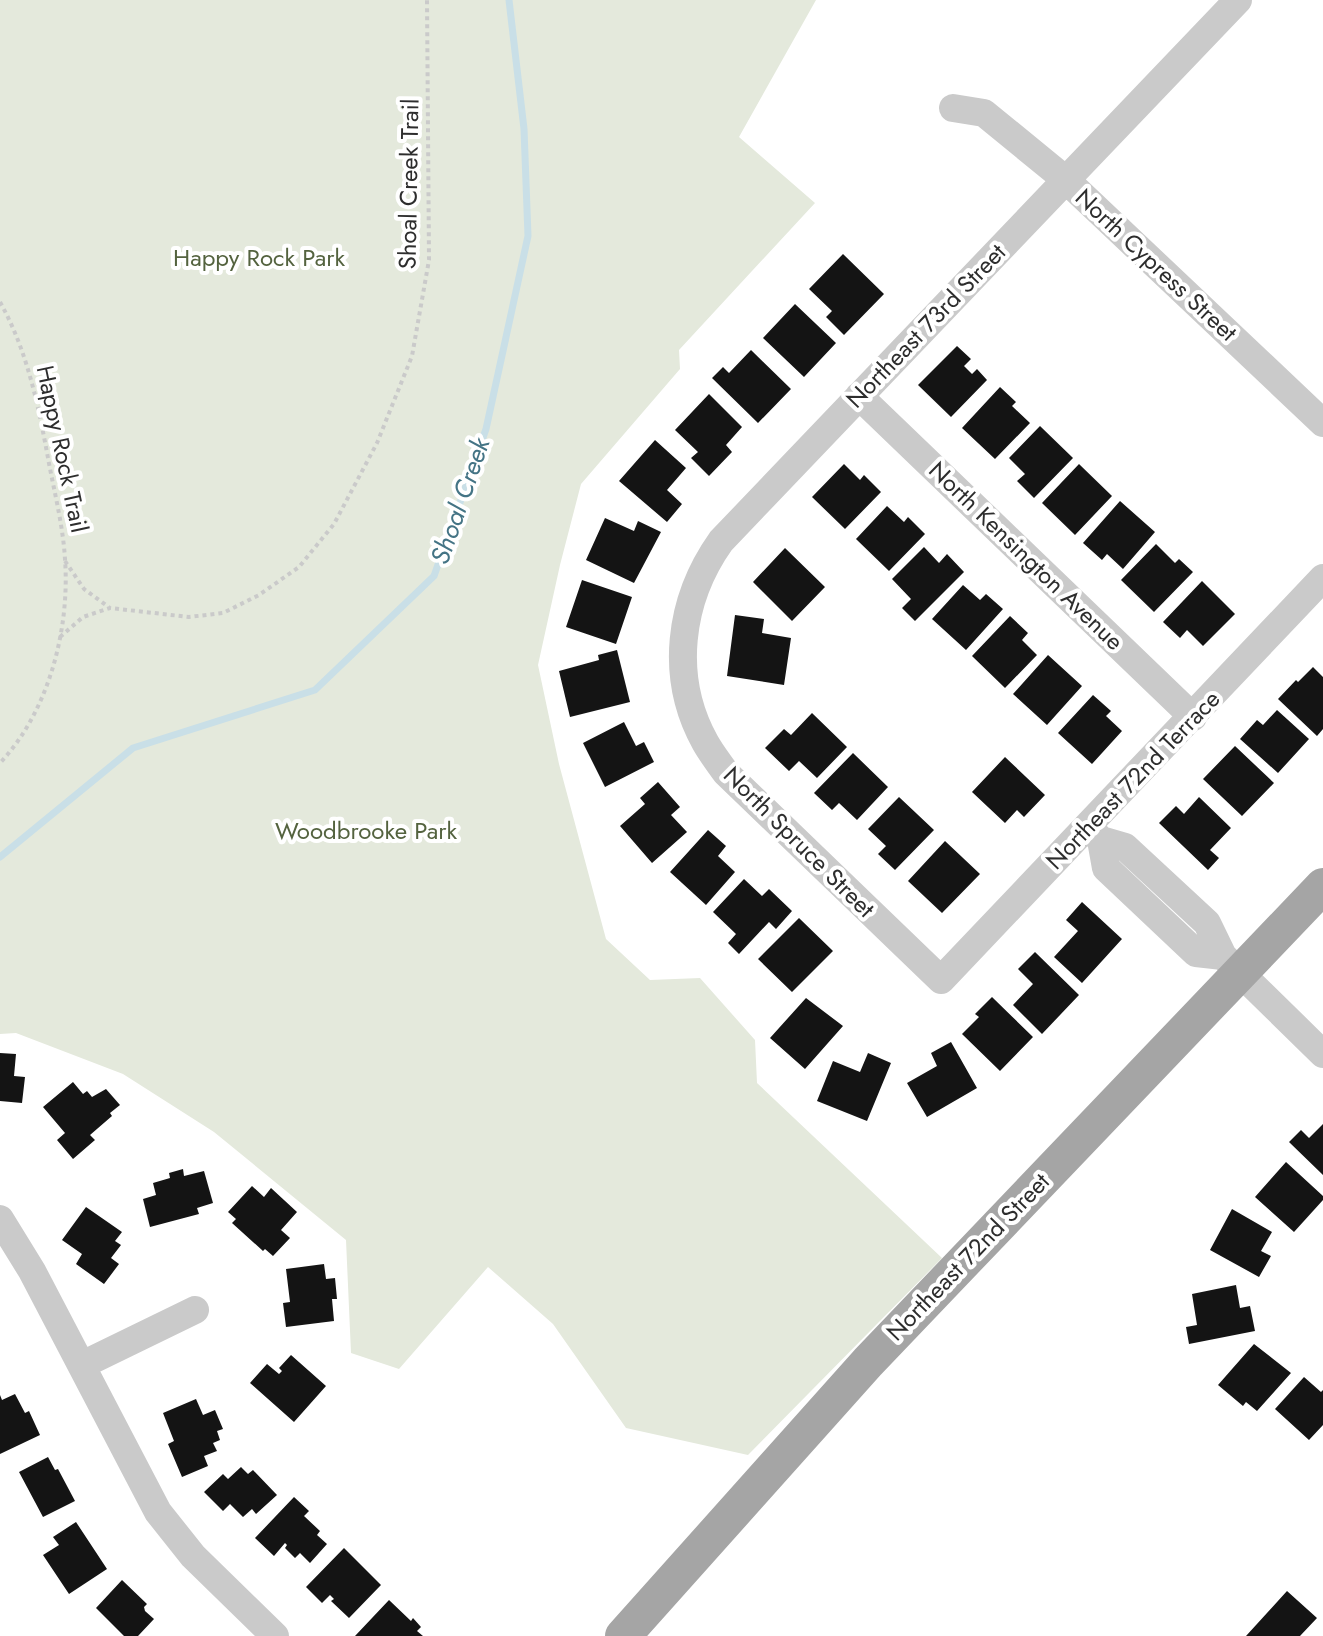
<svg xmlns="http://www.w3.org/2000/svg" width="1323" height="1636" font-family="Jost,sans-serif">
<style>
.green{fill:#e4e9dc}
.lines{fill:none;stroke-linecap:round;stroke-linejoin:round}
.stream{stroke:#c9dfe7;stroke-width:7}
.building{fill:#141414}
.path{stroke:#cacaca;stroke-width:4;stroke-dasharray:4 4;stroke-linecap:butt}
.minor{stroke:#cacaca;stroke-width:28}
.major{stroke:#a5a5a5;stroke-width:36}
.labels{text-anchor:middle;stroke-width:8;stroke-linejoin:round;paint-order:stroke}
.street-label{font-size:24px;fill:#2d2d2d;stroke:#fff}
.park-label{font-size:24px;fill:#54633f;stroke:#fff}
.water-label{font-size:26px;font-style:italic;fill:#447485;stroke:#fff}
</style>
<rect width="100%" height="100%" fill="#fff"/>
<!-- green -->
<path class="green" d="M0 0H816L739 137 815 203 679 350 680 369 581 484 560 565 538 665 559 764 606 939 650 980 700 978 755 1040 757 1083 942 1258 748 1455 626 1428 553 1324 488 1267 399 1369 351 1353 346 1240 214 1132 123 1074 16 1033 0 1034Z"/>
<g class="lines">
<!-- stream -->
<path class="stream" d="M0 857 133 748 315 690 434 576 486 429 528 236 524 129 509 0"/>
</g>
<!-- building -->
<path class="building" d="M843 254 884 294 844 335 826 317 832 311 809 289Z
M795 304 836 343 804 377 763 338Z
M957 346 971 359 964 366 972 374 977 369 987 380 951 417 918 385Z
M751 350 791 389 758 423 712 378 723 367 729 373Z
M1000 387 1016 402 1012 406 1030 423 995 459 962 428Z
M709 394 742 427 726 445 732 452 709 476 691 458 698 452 675 430Z
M1040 426 1073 458 1034 498 1017 481 1025 474 1009 458Z
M655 440 686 468 667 490 682 504 667 522 619 481Z
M844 464 860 480 864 475 881 492 845 529 812 497Z
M1079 464 1112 496 1075 535 1042 503Z
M1120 501 1155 532 1123 569 1107 554 1102 560 1083 543Z
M887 506 904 522 908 517 925 534 889 571 856 539Z
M605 518 634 531 638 521 661 532 634 583 586 560Z
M1156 544 1175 563 1179 559 1193 572 1154 612 1121 580Z
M924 547 939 563 947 554 964 572 915 621 902 608 911 599 892 579Z
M785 548 825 587 792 621 753 582Z
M582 580 632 597 616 644 566 627Z
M1202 581 1235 614 1203 646 1187 630 1180 638 1163 622Z
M963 585 980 600 986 594 1003 609 966 650 932 619Z
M735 615 764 619 762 633 791 638 784 685 727 676Z
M1010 616 1028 633 1022 640 1037 655 1005 688 972 656Z
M617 650 630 702 570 717 559 671 599 660 598 655Z
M1048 655 1082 686 1047 725 1013 694Z
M1313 667 1323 677V729L1317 736 1278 699 1296 680 1298 682Z
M1093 695 1111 711 1106 716 1122 731 1092 764 1058 733Z
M1277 710 1309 739 1278 773 1240 739 1257 720 1263 725Z
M812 713 847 747 817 778 799 761 789 771 765 748 784 729 791 735Z
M624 722 636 746 644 742 654 762 605 787 583 743Z
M1235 746 1274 783 1242 816 1203 779Z
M853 753 888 787 857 820 839 803 832 810 814 793Z
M1005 757 1045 795 1024 817 1017 810 1005 823 972 792Z
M658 782 680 807 671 815 687 832 652 863 620 826 645 804 640 798Z
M899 797 934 830 895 870 878 854 886 846 868 829Z
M1199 797 1231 828 1210 850 1219 858 1208 870 1159 823 1176 806 1184 814Z
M708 830 726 846 718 856 735 872 706 905 670 872Z
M945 841 980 874 942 913 908 881Z
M744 879 762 896 769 889 792 911 776 929 769 922 739 954 728 943 736 934 713 912Z
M1082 902 1122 939 1082 983 1054 957 1078 931 1066 920Z
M799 918 833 951 792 992 758 959Z
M1035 952 1079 995 1042 1034 1013 1005 1033 984 1018 969Z
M992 997 1033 1037 1000 1071 962 1034 979 1017 975 1014Z
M806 998 843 1026 805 1069 770 1038Z
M951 1042 977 1088 927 1117 907 1083 937 1066 931 1053Z
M0 1053 16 1054 14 1076 25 1077 22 1103 0 1101Z
M868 1053 891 1063 867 1121 817 1101 833 1061 860 1072Z
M73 1082 83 1094 87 1091 92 1097 106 1089 120 1105 110 1113 112 1116 90 1135 95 1140 73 1159 57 1140 65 1133 43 1107Z
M1323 1124V1175L1289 1142 1301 1130 1309 1138Z
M1286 1162 1323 1196V1200L1294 1232 1255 1197Z
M183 1169 184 1176 204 1171 213 1203 197 1208 199 1214 150 1227 143 1199 156 1195 153 1183 170 1178 169 1173Z
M252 1186 264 1197 271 1188 297 1212 281 1230 290 1238 273 1256 265 1249 263 1251 232 1223 236 1219 228 1212Z
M86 1207 122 1232 115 1241 121 1245 111 1258 119 1264 104 1284 76 1264 82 1254 62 1240Z
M1232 1209 1272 1232 1261 1251 1271 1256 1259 1277 1210 1250Z
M324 1264 326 1279 335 1278 337 1299H332L334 1321 286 1327 283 1303 290 1302 286 1269Z
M1236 1285 1240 1308 1250 1306 1255 1331 1189 1344 1186 1327 1197 1325 1192 1294Z
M1254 1344 1291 1373 1257 1411 1246 1402 1243 1406 1218 1385Z
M291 1355 326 1386 294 1422 250 1383 267 1364 279 1374 282 1371 279 1368Z
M1304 1377 1321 1392 1323 1390V1425L1309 1440 1275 1409Z
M15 1394 25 1413 29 1411 40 1435 0 1454V1395L2 1400Z
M196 1399 203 1415 215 1410 223 1429 217 1431 220 1440 213 1443 217 1451 204 1456 208 1466 182 1477 168 1444 174 1441 163 1413Z
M48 1457 55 1470 58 1469 75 1501 43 1517 19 1472Z
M241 1467 248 1474 253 1470 277 1495 256 1514 252 1509 243 1517 230 1504 223 1511 204 1492 223 1474 228 1479Z
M294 1497 309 1511 304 1516 320 1531 317 1535 327 1544 310 1563 300 1553 295 1558 285 1548 287 1545 285 1543 274 1556 255 1538Z
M76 1522 107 1569 69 1594 43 1555 59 1545 53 1537Z
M344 1548 381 1585 349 1618 331 1601 334 1599 330 1595 322 1603 306 1587Z
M122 1580 147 1604 144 1607 145 1611 154 1619 138 1636H124L96 1608Z
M1287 1591 1317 1618 1300 1636H1246Z
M389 1600 411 1621 413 1618 421 1627 417 1631 423 1636H355Z"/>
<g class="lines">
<!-- path -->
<path class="path" d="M0 302C27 350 38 404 48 458 54 491 63 525 65 559 70 629 49 711 0 763
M65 561 84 589 110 608
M60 637 83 617 110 608 189 617 223 613 259 595 299 567 334 524 377 443 412 356 429 260 427 0"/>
<!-- minor -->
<path class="minor" d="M1238 0 721 541C679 600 669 677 705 742 711 753 719 763 726 773L941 980 1323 578
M953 108 984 113 1066 180 1323 423
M859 396 1193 717
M1088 827 1101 840 1125 847 1207 923 1223 956 1323 1054
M1101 840 1106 868 1196 953 1223 956
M0 1219 32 1271 158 1512 193 1556 275 1636
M82 1365 195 1310"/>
<!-- major -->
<path class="major" d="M623 1636 868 1362 1323 886"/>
</g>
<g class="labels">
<!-- street labels -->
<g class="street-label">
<text transform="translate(409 184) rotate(-89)" y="8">Shoal Creek Trail</text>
<text transform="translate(1156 265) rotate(43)" y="8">North Cypress Street</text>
<text transform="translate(926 326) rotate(-46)" y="8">Northeast 73rd Street</text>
<text transform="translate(62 449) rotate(78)" y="8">Happy Rock Trail</text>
<text transform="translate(1026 556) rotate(44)" y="8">North Kensington Avenue</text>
<text transform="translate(1133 780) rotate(-46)" y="8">Northeast 72nd Terrace</text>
<text transform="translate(799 842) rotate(45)" y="8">North Spruce Street</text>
<text transform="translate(968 1257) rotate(-46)" y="8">Northeast 72nd Street</text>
</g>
<!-- park labels -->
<g class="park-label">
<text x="259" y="266">Happy Rock Park</text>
<text x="366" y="839">Woodbrooke Park</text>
</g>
<!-- water labels -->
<g class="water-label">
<text transform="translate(460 501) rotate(-71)" y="9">Shoal Creek</text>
</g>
</g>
</svg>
